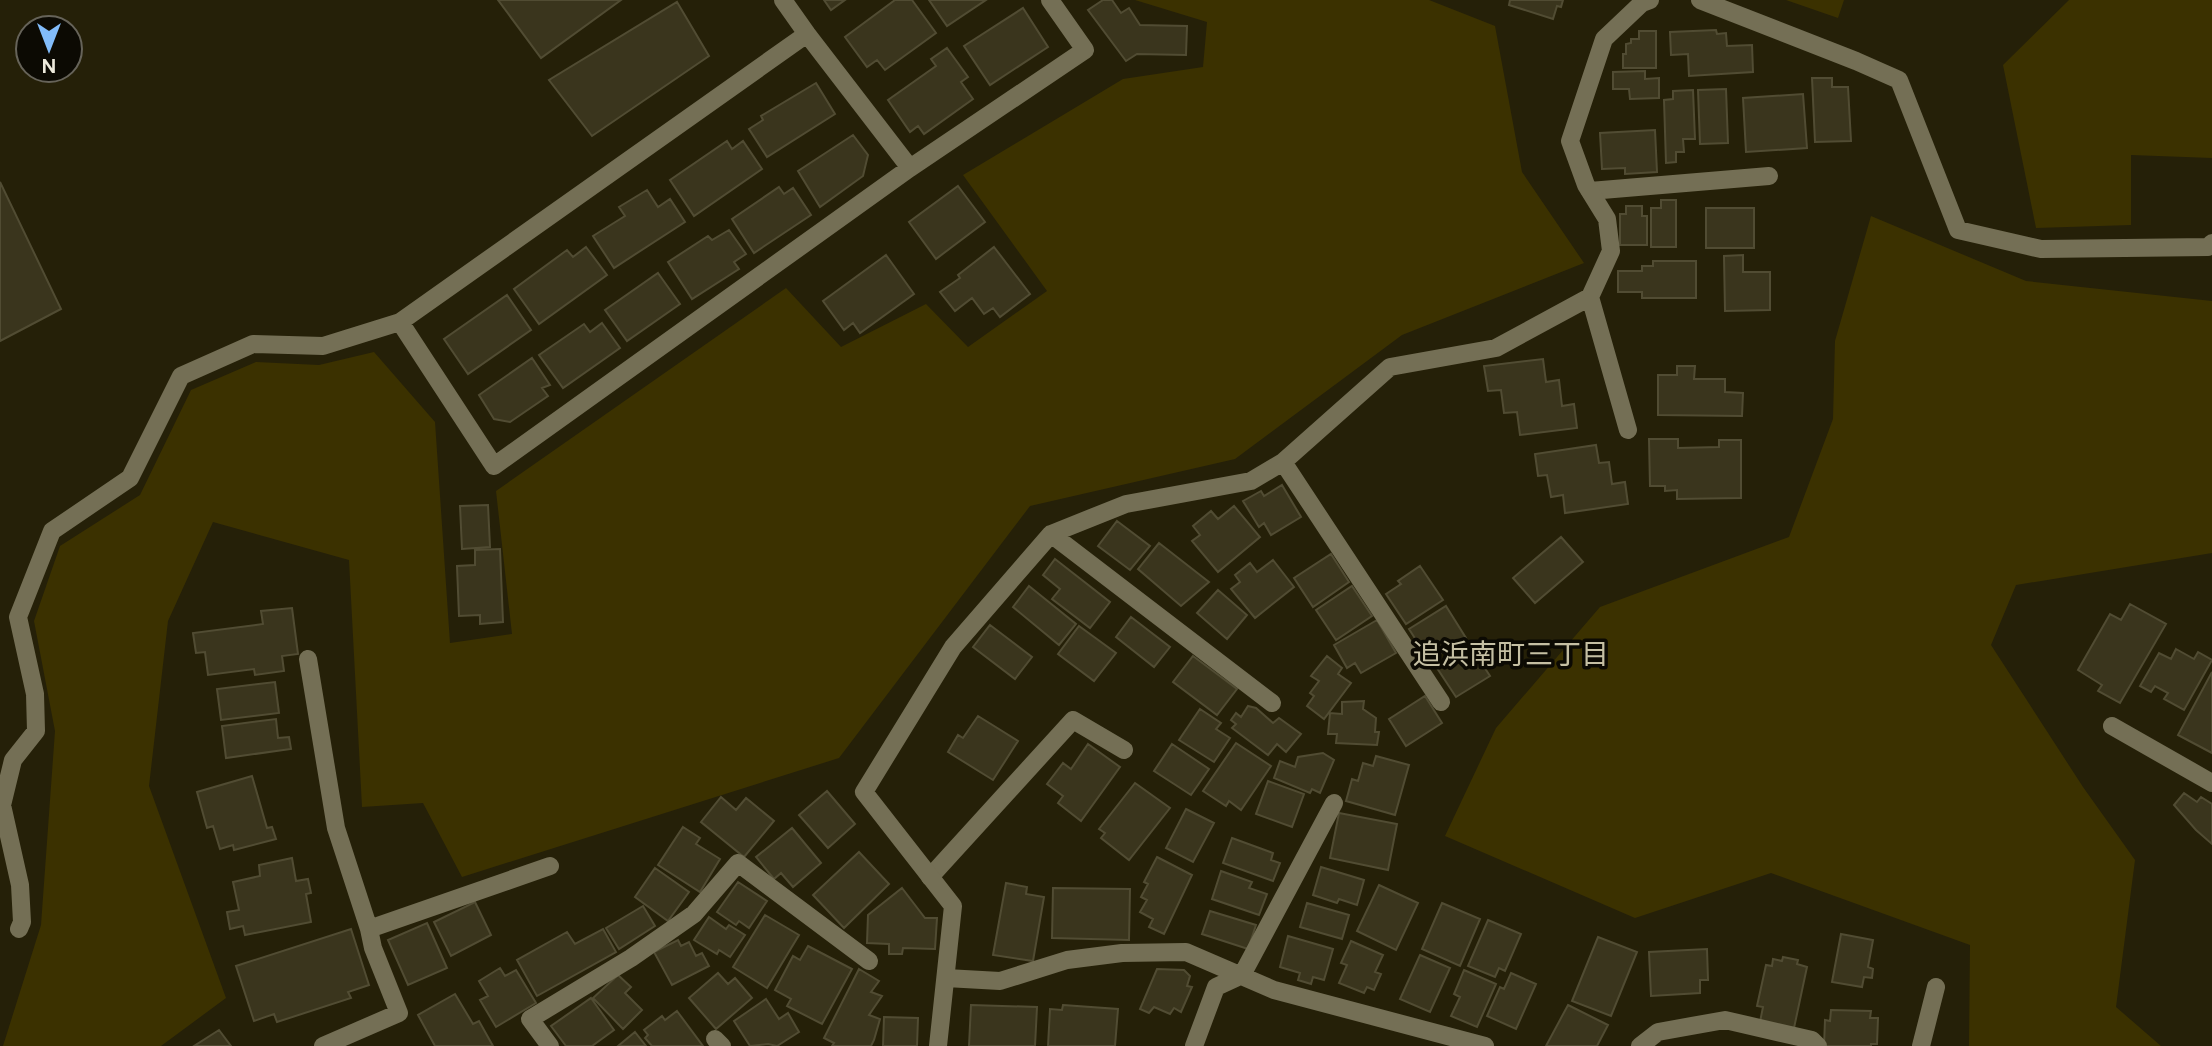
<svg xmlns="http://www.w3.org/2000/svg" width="2212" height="1046" font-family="Figtree,'Noto Sans JP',sans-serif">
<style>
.green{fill:#3b3100}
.building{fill:#3a351d;stroke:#514c33;stroke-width:2}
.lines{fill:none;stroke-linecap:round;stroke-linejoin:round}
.lane{stroke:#746f55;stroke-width:18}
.street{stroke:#746f55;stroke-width:18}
.labels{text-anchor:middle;stroke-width:7;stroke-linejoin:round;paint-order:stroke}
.neighbourhood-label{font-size:28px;fill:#c5bfa3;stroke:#0c0a03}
</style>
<rect width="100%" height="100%" fill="#252008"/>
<!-- green -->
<path class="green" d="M1135 0H1429L1495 26 1522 172 1584 263 1402 335 1235 459 1030 506 839 758 462 877 423 803 362 807 349 560 213 522 168 621 149 786 226 998 161 1046H3L41 925 55 731 34 621 60 546 140 495 191 390 256 362 319 365 374 352 435 422 450 643 512 634 496 491 786 288 841 347 926 304 968 347 1047 291 963 175 1123 79 1203 67 1207 22Z
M1786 0H1844L1838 18Z
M2069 0H2212V158L2131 155V225L2036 228 2003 65Z
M1871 216 2026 281 2212 301V553L2016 585 1991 645 2083 787 2135 860 2116 1007 2161 1046H1969L1970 945 1771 873 1635 918 1445 836 1496 728 1600 607 1789 537 1833 419 1835 341Z"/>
<!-- building -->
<path class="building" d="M498 0H621L541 58Z
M824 0H845L831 10Z
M895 0H912L936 33 885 70 877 60 867 67 845 37Z
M929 0H986L947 26Z
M1103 0H1112L1121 13 1129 8 1140 25 1187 26 1186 55 1137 54 1126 61 1088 10Z
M1510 0H1563L1561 7 1557 6 1553 19 1509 5Z
M677 2 709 56 592 136 549 80Z
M1023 8 1048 47 990 85 964 46Z
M1716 30 1717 34 1726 33 1727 46 1752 45 1753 72 1689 76 1688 54 1671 55 1670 32Z
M1639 31H1656V68H1623V54H1626V44L1631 43V39H1639Z
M947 48 968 77 961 82 973 99 924 134 918 126 910 132 888 100 936 66 931 59Z
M1645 71V79L1659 78V98L1630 99 1629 89H1613V72Z
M1812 78H1832V87H1848L1851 141 1815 142Z
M816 83 835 114 767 157 749 129 763 120 761 116Z
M1726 89 1728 143 1700 144 1698 90Z
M1693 90 1695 139H1683L1684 152H1676V162L1666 163 1664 100 1673 99V91Z
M1803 94 1807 148 1746 152 1743 98Z
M1655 130 1657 172 1625 174V168L1602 169 1600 133Z
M853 135 868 155 863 176 820 207 798 171Z
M727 141 732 149 743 141 762 169 694 216 670 180Z
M0 182 61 309 0 341Z
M958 186 985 222 936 259 909 222Z
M779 187 784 194 793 188 811 215 754 253 732 219Z
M647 190 658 207 670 199 685 222 614 268 593 236 625 216 619 207Z
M1661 200H1676V247H1651V208H1661Z
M1626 206H1642V216H1647V245H1620V214H1626Z
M1706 208H1754V248H1706Z
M729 230 746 254 734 262 739 269 692 299 668 262 708 236 712 240Z
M586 247 607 275 539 324 514 289 567 250 573 257Z
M994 247 1030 294 1000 317 993 308 984 314 972 298 955 311 940 292 960 278 958 275Z
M886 255 914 294 860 333 853 323 844 330 823 301Z
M1743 255V272H1770V310L1725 311 1724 256Z
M1653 261H1696V298H1642V292H1618V271H1642V266H1653Z
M658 273 680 304 627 341 605 310Z
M507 295 531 330 468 374 444 339Z
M602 323 620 348 563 388 539 355 584 324 590 332Z
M532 358 550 385 542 388 548 396 510 422 494 419 479 395Z
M1543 359 1546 382 1559 380 1562 406 1574 404 1577 428 1520 435 1517 412 1504 413 1501 390 1488 391 1484 366Z
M1677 366H1695L1694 379H1725V392L1743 393 1742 416 1658 415V375H1677Z
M1649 439H1678V448L1719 447V440H1741V498L1677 499V490L1665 491V486H1650Z
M1596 445 1599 463 1609 462 1612 484 1625 482 1628 504 1565 513 1563 495 1551 497 1547 475 1538 476 1535 454Z
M1282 485 1301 517 1271 535 1264 523 1259 527 1243 501 1261 491 1264 496Z
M488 505 490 547 462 549 460 506Z
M1234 506 1260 537 1218 572 1192 541 1200 535 1193 526 1211 511 1218 519Z
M1117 521 1150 546 1130 570 1098 546Z
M1561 537 1583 562 1535 603 1513 578Z
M1159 543 1209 582 1181 606 1138 569Z
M500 549 503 622 480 624V615L459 616 457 566 475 565V550Z
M1331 554 1349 582 1313 607 1294 578Z
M1055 559 1110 602 1090 628 1052 599 1060 589 1043 575Z
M1273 560 1294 587 1255 618 1231 589 1240 582 1235 575 1250 563 1257 572Z
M1420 566 1443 600 1406 624 1386 594 1401 584 1398 581Z
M1029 586 1076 624 1059 645 1013 607Z
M1352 586 1372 616 1336 640 1316 610Z
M1218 590 1247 615 1227 639 1197 613Z
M2130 604 2166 624 2120 703 2098 691 2102 685 2078 670 2110 614 2121 620Z
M1446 606 1466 638 1435 657 1430 651 1425 654 1409 629Z
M292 608 298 654 282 656 284 671 255 675 254 669 208 675 205 652 196 653 193 633 263 624 261 611Z
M1131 617 1170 647 1154 667 1116 637Z
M1377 620 1396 653 1361 673 1355 663 1347 668 1334 645Z
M990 625 1032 657 1015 679 973 647Z
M1079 626 1116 653 1094 681 1058 654Z
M1471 647 1490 676 1456 697 1437 668Z
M2176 649 2194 659 2198 652 2212 660 2184 710 2164 699 2168 693 2155 686 2151 692 2140 686 2159 653 2171 659Z
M1193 656 1237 689 1217 715 1173 682Z
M1327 656 1342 668 1338 674 1351 683 1324 719 1307 706 1314 696 1310 693 1319 681 1311 676Z
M2212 672V753L2178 735Z
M275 682 279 713 221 720 217 689Z
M1425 696 1442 723 1406 746 1389 719Z
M1364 701 1363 709 1376 718 1375 732H1379L1377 745 1336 743 1337 734H1328L1330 713 1342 714V702Z
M1248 706 1256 708 1273 723 1279 718 1301 734 1286 752 1277 744 1268 755 1232 728 1236 724 1231 720 1236 713 1241 717Z
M1200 709 1221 723 1216 729 1230 738 1214 762 1179 740Z
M978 716 1018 741 993 780 948 752 958 735 963 738Z
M276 719 278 738 289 737 291 749 226 758 222 726Z
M1236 743 1271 766 1241 810 1229 801 1226 806 1203 791Z
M1088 744 1120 767 1081 821 1058 803 1063 796 1047 784 1063 763 1071 769Z
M1172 744 1209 769 1191 795 1154 771Z
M1323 753 1334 760 1320 793 1312 789 1310 793 1274 778 1280 761 1295 767 1298 757Z
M1376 756 1409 765 1395 815 1346 801 1352 779 1358 781 1363 763 1373 766Z
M252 776 267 828 272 827 276 839 234 850 233 845 220 849 213 826 207 828 197 792Z
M1268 781 1304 794 1292 827 1256 814Z
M1135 783 1170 808 1129 860 1101 838 1105 833 1099 829Z
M827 791 855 824 828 848 799 815Z
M2184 793 2197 802 2201 797 2212 804V844L2196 830 2174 805Z
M721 797 736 810 746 798 774 821 744 857 701 822Z
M1186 809 1214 823 1193 862 1166 848Z
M1339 813 1397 824 1388 870 1330 858Z
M683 827 700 838 696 844 720 859 700 892 658 865Z
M792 828 821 863 793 887 781 873 774 879 756 857Z
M1232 838 1273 853 1271 860 1280 863 1273 881 1223 863Z
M859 852 889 884 844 928 813 895Z
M1157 857 1192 875 1164 934 1149 927 1153 919 1140 912 1147 900 1141 897 1148 884 1144 882Z
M292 858 296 881 308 879 311 893 306 894 311 922 245 935 243 926 230 929 227 912 239 910 233 882 260 876 259 865Z
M1321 867 1364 880 1357 905 1339 899 1337 903 1313 895Z
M655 868 689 892 668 921 635 897Z
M1221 871 1252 882 1249 888 1267 894 1259 915 1212 899Z
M738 882 767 901 749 928 739 921 736 925 717 912Z
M1006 883 1027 887 1026 894 1044 897 1033 961 993 955Z
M1379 885 1418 903 1396 950 1357 931Z
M902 888 925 918H937L935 949 903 948 902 954H889V944L867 943 868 915Z
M1053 888 1130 889 1129 940 1052 938Z
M475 902 491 935 451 956 434 922Z
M1307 903 1349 915 1342 939 1300 927Z
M1442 903 1480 919 1460 966 1422 949Z
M643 906 655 926 619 949 606 928Z
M1210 911 1256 925 1248 949 1202 934Z
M765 915 799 935 767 988 733 967Z
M709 917 726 929 729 925 745 935 730 957 719 950 717 954 694 940Z
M1488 920 1521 934 1505 971 1499 968 1495 977 1468 966Z
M427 923 447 968 408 985 388 940Z
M351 929 369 985 348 992 351 998 277 1022 274 1014 254 1021 236 966Z
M603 929 616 952 537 996 517 960 567 932 575 944Z
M1841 934 1873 940 1868 967 1873 969 1872 978 1864 977 1862 987 1832 982Z
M1288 936 1333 949 1324 980 1313 977 1311 984 1298 980 1300 973 1280 967Z
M1598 937 1637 952 1611 1016 1572 1001Z
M678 940 681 946 689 942 696 956 702 953 709 966 672 985 654 952Z
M1351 941 1383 955 1375 972 1381 974 1374 990 1367 987 1364 993 1339 983 1347 965 1341 963Z
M808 946 852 969 822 1024 787 1006 791 999 775 990 793 956 800 960Z
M1707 949 1708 980H1700V993L1651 996 1649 952Z
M1420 955 1450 968 1430 1012 1400 999Z
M1783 957 1798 960 1797 964 1807 967 1794 1028 1760 1022 1763 1007 1757 1006 1766 965 1772 966 1773 959 1782 961Z
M500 968 505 976 516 970 536 1003 496 1027 480 1000 488 996 479 981Z
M859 969 879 981 871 992 882 996 869 1015 880 1019 874 1040 871 1046H832L834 1043 824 1038Z
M1157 969 1184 970 1190 976 1187 986 1192 987 1181 1012 1174 1008 1170 1014 1154 1007 1149 1013 1140 1009Z
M1464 970 1496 984 1477 1027 1451 1016 1460 997 1454 994Z
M718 973 728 984 735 978 752 998 716 1029 689 998Z
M1511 973 1536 984 1516 1029 1487 1016 1500 987 1504 989Z
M618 975 631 987 625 993 642 1010 623 1029 593 998Z
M455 994 473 1024 479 1021 493 1046H435L418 1015Z
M591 998 614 1030 592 1046H566L551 1026Z
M766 999 779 1019 788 1013 799 1032 777 1046 768 1044 750 1046 734 1021Z
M971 1005 1037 1007 1035 1046H969Z
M1063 1005 1118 1009 1115 1046H1048L1050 1009 1062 1010Z
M1568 1005 1608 1025 1597 1046H1546Z
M1831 1010 1871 1011 1870 1018H1878L1877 1044H1871V1046H1824L1825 1020 1830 1021Z
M677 1011 703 1046H652L645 1038 648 1035 644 1030 662 1016 665 1020Z
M884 1017 918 1018 917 1046H883Z
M219 1030 231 1046H194Z
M635 1032 646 1046H618Z"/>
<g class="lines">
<!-- lane -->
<path class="lane" d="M1590 191 1769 176
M930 877 1073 720 1124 750"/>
<!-- street -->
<path class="street" d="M783 0 807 34 910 168
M1700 0 1856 61 1899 80 1958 230 2041 249 2208 247 2212 243
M1590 297 1628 430
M400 322 494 466 910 168 1085 50 1050 0
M1283 462 1441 702
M1051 534 1272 703
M308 659 336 828 369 929 373 948 399 1013 323 1046
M2112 726 2212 783
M19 929 22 922 20 885 2 805 13 760 36 731 35 694 18 617 52 531 130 478 181 376 253 344 323 346 400 322 807 34
M369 929 550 866
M946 978 1000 981 1067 960 1122 953 1186 952 1274 990 1485 1046
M715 1039 722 1046
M550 1046 530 1019 631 958 694 914 738 863 869 961
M938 1046 953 906 864 792 953 647 1051 534 1126 504 1251 481 1283 462 1390 367 1496 348 1590 297 1611 251 1607 219 1586 185 1570 141 1604 39 1642 3 1650 0
M1194 1046 1216 987 1242 975 1334 803
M1640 1046 1658 1032 1725 1020 1812 1040 1818 1046
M1921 1046 1936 987"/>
</g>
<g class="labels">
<!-- neighbourhood labels -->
<g class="neighbourhood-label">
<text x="1511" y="664">追浜南町三丁目</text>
</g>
</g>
<!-- north arrow -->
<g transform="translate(49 49) rotate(180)"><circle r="33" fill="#0c0a03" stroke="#666359" stroke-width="2"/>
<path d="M0-5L12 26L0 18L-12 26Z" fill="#82bcfa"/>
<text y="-10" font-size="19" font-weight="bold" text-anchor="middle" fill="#ece9db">N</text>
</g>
</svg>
